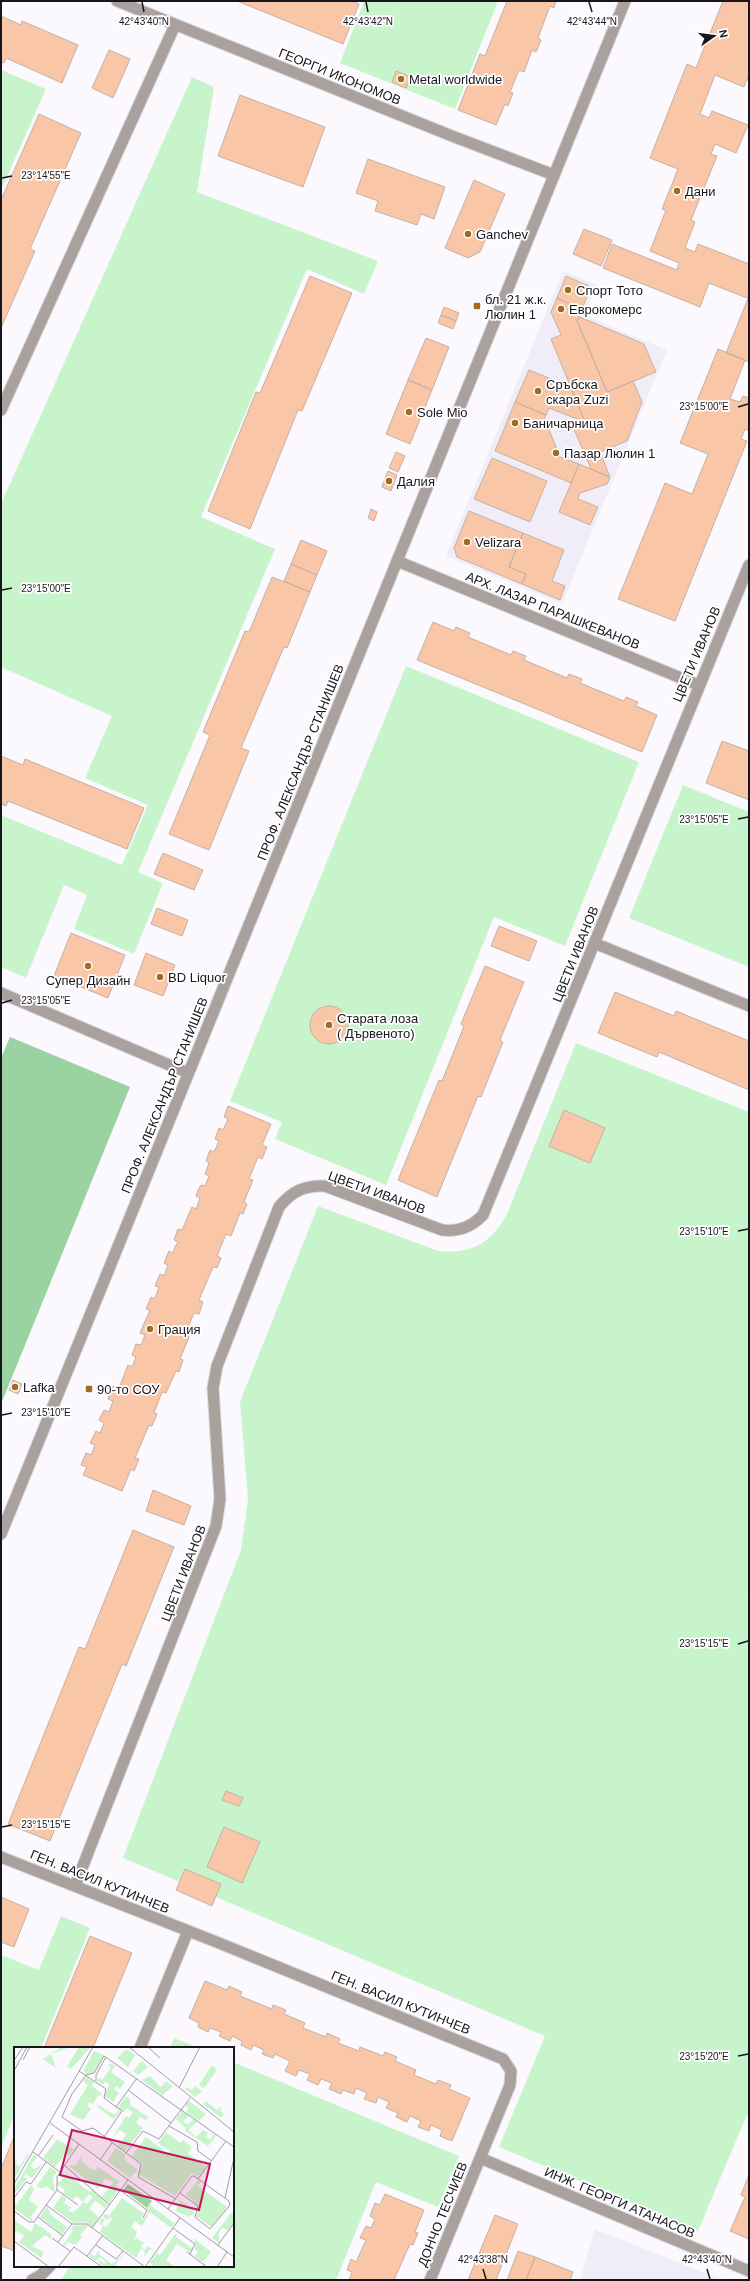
<svg xmlns="http://www.w3.org/2000/svg" width="750" height="2281" font-family="Helvetica,sans-serif">
<style>
.built{fill:#f0edf8}
.green{fill:#c8f4cc}
.forest{fill:#9ad2a1}
.building{fill:#f9c7a7;stroke:#c4b1a5}
.lines{fill:none;stroke-linecap:round;stroke-linejoin:round}
.minor-casing{stroke:#d7d5da;stroke-width:13}
.tertiary-casing{stroke:#d7d5da;stroke-width:13}
.minor{stroke:#aaa09d;stroke-width:11}
.tertiary{stroke:#aaa09d;stroke-width:11}
.ticks{fill:none;stroke:#18161d;stroke-width:1.5}
.poi-dot{fill:#9f6c23;stroke:#fff;stroke-width:1.5}
.labels{text-anchor:middle;stroke-width:3.5;stroke-linejoin:round;paint-order:stroke}
.street-label{font-size:13px;fill:#18161d;stroke:#fff}
.poi-label{font-size:13px;fill:#18161d;stroke:#fff;text-anchor:start}
.inset-road{fill:none;stroke:#a09ea4;stroke-width:1}
.view{fill:#c2185b;fill-opacity:0.15;stroke:#c2185b;stroke-width:2}
.inset-edge{fill:none;stroke:#18161d;stroke-width:2}
.ticks-label{font-size:10px;text-anchor:middle;fill:#18161d;stroke:#fff;stroke-width:3.5;stroke-linejoin:round;paint-order:stroke}
</style>
<rect width="100%" height="100%" fill="#fbf9fe"/>
<!-- built -->
<path class="built" d="M563 271 597 285 584 315 667 350 562 604 446 556Z
M595 2229 723 2280H580Z"/>
<!-- green -->
<path class="green" d="M363 1H498L455 109 340 63 364 2Z
M1 70 46 89 1 190Z
M192 77 214 87 197 192 378 261 364 294 307 269 201 517 275 549 138 872 163 883 134 954 74 929 87 895 64 885 26 978 1 967V815L122 865 148 805 85 778 112 716 1 667V504Z
M406 666 639 762 565 946 494 917 386 1185 275 1139 282 1122 230 1101Z
M683 785 749 812V967L629 918Z
M576 1043 749 1112V1589L747 1595 749 1596V2110L698 2231 499 2147 545 2036 123 1858 241 1550 248 1499 240 1402 318 1206 438 1251C471 1254 491 1244 507 1214Z
M61 1916 90 1928 41 2048H15V2113L1 2148V1955L39 1970Z
M174 2038 199 2048H170Z
M233 2062 459 2156 438 2207 376 2182 336 2280H61L70 2266H233Z"/>
<!-- forest -->
<path class="forest" d="M10 1037 130 1087 1 1404V1058Z"/>
<!-- building -->
<path class="building" d="M237 1H352L359 4 343 44Z
M507 1H556L554 8 550 6 538 38 541 40 536 52 532 50 524 72 519 70 510 92 513 93 508 106 505 104 496 125 458 110 480 54 485 56Z
M723 1H749V75L744 87 715 75 700 114 709 118 712 111 748 125 736 153 715 144 711 154 717 156 691 220 695 222 685 248 695 252 698 244 749 264V294L747 298 709 283 700 307 603 268 612 244 677 270 679 263 650 251 666 210 662 209 678 169 650 158 687 64 696 68Z
M1 16 21 25 22 21 78 45 62 83 6 58 4 63 1 62Z
M109 50 130 59 113 98 92 88Z
M396 71 411 77 406 88 392 82Z
M240 95 325 127 303 187 218 156Z
M39 114 81 133 30 249 35 251 1 328V200Z
M368 159 445 187 434 219 421 214 417 225 375 211 378 201 356 193Z
M474 180 505 194 480 252 468 258 445 248Z
M584 229 612 240 601 266 573 254Z
M310 276 352 293 302 411 298 410 250 529 208 511 256 392 260 393Z
M566 276 591 287 582 309 557 298Z
M749 296V362L726 353Z
M557 298 582 309 577 321 607 392 633 381 642 402 627 441 600 452 610 477 591 469 573 427 585 422 551 339 561 335 551 312Z
M444 307 459 313 456 321 441 315Z
M441 315 456 321 453 329 438 323Z
M580 317 644 344 656 372 607 392 577 321Z
M426 338 449 347 432 390 408 380Z
M718 349 745 360 730 399 740 402 743 396 749 398V431L745 429 741 439 747 441 675 621 618 599 665 483 692 494 708 454 680 443Z
M529 370 571 387 585 422 549 408 546 415 515 402Z
M408 380 432 390 410 444 386 434Z
M515 402 546 415 542 425 548 427 560 457 579 464 571 483 495 451Z
M396 452 405 456 398 472 389 468Z
M492 458 547 481 530 522 474 499Z
M579 464 610 477 607 484 580 493 578 499 598 507 590 525 559 512Z
M388 471 397 475 391 491 382 487Z
M371 509 377 512 374 521 368 518Z
M469 511 523 533 509 567 526 574 522 584 457 557 454 548Z
M523 533 564 550 552 581 565 586 560 600 522 584 526 574 509 567Z
M301 540 327 551 317 575 291 564Z
M291 564 317 575 310 592 284 581Z
M272 577 310 592 287 648 284 647 241 748 249 751 209 850 169 834 210 735 203 732 245 631 249 632Z
M433 622 454 631 456 627 470 633 468 637 511 655 513 651 526 656 524 660 567 678 569 674 582 679 580 683 624 701 626 697 638 702 636 706 657 715 642 752 417 660Z
M722 741 749 751V800L706 783Z
M1 756 23 765 25 759 144 808 127 849 8 801 6 806 1 804Z
M163 853 203 870 194 890 154 874Z
M157 908 188 920 182 936 151 924Z
M499 926 537 941 529 961 491 946Z
M71 933 125 955 108 998 54 976Z
M146 953 175 965 163 996 134 985Z
M485 966 524 982 500 1040 503 1042 481 1097 478 1096 437 1197 398 1180 439 1080 442 1081 464 1026 461 1024Z
M615 992 674 1016 676 1011 749 1041V1090L659 1052 657 1057 598 1033Z
M310 1025a19 19 0 1 1 38 0a19 19 0 1 1-38 0Z
M228 1106 271 1124 262 1145 267 1147 262 1159 258 1157 249 1179 253 1180 244 1202 247 1204 243 1214 240 1213 231 1236 226 1234 217 1256 221 1258 217 1268 213 1267 199 1300 203 1302 199 1314 194 1313 185 1335 189 1337 180 1359 183 1360 179 1372 176 1371 166 1393 162 1392 154 1413 157 1414 152 1426 149 1425 135 1458 139 1459 134 1471 131 1469 122 1491 83 1475 87 1467 81 1465 86 1453 91 1455 95 1445 90 1443 96 1431 100 1433 104 1423 99 1420 104 1410 109 1412 113 1401 108 1399 113 1386 119 1388 128 1365 132 1367 136 1357 132 1355 136 1344 141 1345 145 1335 140 1333 150 1310 146 1309 151 1297 154 1299 157 1293 159 1287 155 1286 160 1274 164 1276 168 1265 164 1263 169 1251 173 1253 175 1247 178 1242 174 1240 178 1229 182 1230 192 1207 196 1209 200 1198 196 1196 198 1190 201 1185 205 1186 209 1176 205 1174 209 1163 206 1161 210 1150 214 1152 219 1141 215 1139 219 1128 223 1130 228 1119 224 1117Z
M564 1110 605 1128 590 1163 549 1146Z
M13 1380 22 1384 18 1394 9 1390Z
M153 1490 191 1506 184 1525 146 1511Z
M133 1530 174 1547 126 1666 122 1664 50 1841 8 1824 79 1647 85 1649Z
M226 1791 243 1798 239 1806 222 1800Z
M224 1827 260 1842 242 1883 207 1867Z
M185 1869 221 1884 212 1906 176 1890Z
M1 1897 29 1909 14 1947 1 1942Z
M90 1936 132 1953 93 2048H44Z
M205 1981 227 1990 229 1986 242 1992 240 1996 272 2009 273 2005 286 2010 284 2014 305 2023 303 2028 326 2037 327 2033 340 2039 338 2043 359 2051 360 2047 383 2056 385 2052 397 2057 395 2061 416 2070 414 2075 436 2084 438 2080 451 2085 449 2089 470 2098 452 2141 440 2136 442 2130 431 2125 429 2131 418 2127 421 2121 410 2116 407 2122 396 2117 398 2113 386 2108 389 2102 378 2097 376 2103 364 2099 367 2093 356 2088 354 2094 343 2090 341 2094 329 2089 332 2083 321 2079 318 2085 307 2080 310 2074 299 2070 296 2076 285 2071 290 2061 275 2054 273 2058 262 2054 264 2050 253 2045 251 2050 241 2045 242 2041 232 2036 230 2041 219 2036 221 2032 210 2028 208 2032 198 2027 199 2023 189 2018Z
M15 2134V2251L1 2246V2169Z
M749 2175V2239L730 2231 745 2197 741 2195Z
M385 2194 424 2210 415 2232 418 2233 413 2245 410 2244 394 2280H349L352 2272 347 2270 351 2259 356 2262 366 2240 360 2238 366 2226 371 2228 375 2219 370 2216 375 2203 380 2205Z
M495 2215 518 2224 496 2280H468Z
M518 2251 535 2257 526 2280H507Z
M535 2257 573 2272 570 2280H526Z"/>
<g class="lines">
<!-- minor casing -->
<g class="minor-casing">
<path id="minor" d="M117 1 452 136 554 175
M1 410 175 25
M397 561 698 685
M594 943 749 1006
M1 993 188 1073
M1 1857 219 1943 503 2059 511 2071 510 2085 430 2280
M75 1886 216 1526 220 1499 213 1388 217 1366 279 1207C292 1191 305 1185 325 1186L442 1230C459 1232 471 1227 483 1215L749 565
M140 2048 188 1931
M480 2158 749 2271
M32 2280 41 2275 50 2266"/>
</g>
<!-- tertiary casing -->
<g class="tertiary-casing">
<path id="tertiary" d="M1 1534 625 1"/>
</g>
<!-- minor -->
<use href="#minor" class="minor"/>
<!-- tertiary -->
<use href="#tertiary" class="tertiary"/>
</g>
<!-- ticks -->
<path class="ticks" d="M142 2 144 12M366 2 368 12M589 2 592 12M2 178 12 176M738 407 748 404M2 590 12 588M738 819 748 817M2 1003 12 1000M738 1231 748 1229M2 1415 12 1413M738 1644 748 1641M2 1827 12 1825M738 2056 748 2054M483 2269 486 2279M707 2269 710 2279"/>
<!-- markers -->
<g class="poi-dot">
<circle cx="401" cy="79" r="4"/>
<circle cx="677" cy="191" r="4"/>
<circle cx="468" cy="234" r="4"/>
<circle cx="568" cy="290" r="4"/>
<rect x="473" y="302" width="8" height="8" rx="2"/>
<circle cx="561" cy="309" r="4"/>
<circle cx="538" cy="391" r="4"/>
<circle cx="409" cy="412" r="4"/>
<circle cx="515" cy="423" r="4"/>
<circle cx="556" cy="453" r="4"/>
<circle cx="389" cy="481" r="4"/>
<circle cx="467" cy="542" r="4"/>
<circle cx="88" cy="966" r="4"/>
<circle cx="160" cy="977" r="4"/>
<circle cx="329" cy="1025" r="4"/>
<circle cx="150" cy="1329" r="4"/>
<circle cx="15" cy="1387" r="4"/>
<rect x="85" y="1385" width="8" height="8" rx="2"/>
</g>
<g class="labels">
<!-- street labels -->
<g class="street-label">
<text transform="translate(340 76) rotate(22)" y="5">ГЕОРГИ ИКОНОМОВ</text>
<text transform="translate(553 610) rotate(22)" y="5">АРХ. ЛАЗАР ПАРАШКЕВАНОВ</text>
<text transform="translate(696 654) rotate(-67)" y="5">ЦВЕТИ ИВАНОВ</text>
<text transform="translate(300 762) rotate(-68)" y="5">ПРОФ. АЛЕКСАНДЪР СТАНИШЕВ</text>
<text transform="translate(575 954) rotate(-68)" y="5">ЦВЕТИ ИВАНОВ</text>
<text transform="translate(164 1095) rotate(-68)" y="5">ПРОФ. АЛЕКСАНДЪР СТАНИШЕВ</text>
<text transform="translate(377 1192) rotate(20)" y="5">ЦВЕТИ ИВАНОВ</text>
<text transform="translate(183 1573) rotate(-69)" y="5">ЦВЕТИ ИВАНОВ</text>
<text transform="translate(100 1881) rotate(22)" y="5">ГЕН. ВАСИЛ КУТИНЧЕВ</text>
<text transform="translate(401 2002) rotate(22)" y="5">ГЕН. ВАСИЛ КУТИНЧЕВ</text>
<text transform="translate(620 2202) rotate(23)" y="5">ИНЖ. ГЕОРГИ АТАНАСОВ</text>
<text transform="translate(442 2214) rotate(-68)" y="5">ДОНЧО ТЕСЧИЕВ</text>
</g>
<!-- poi labels -->
<g class="poi-label">
<text x="409" y="84">Metal worldwide</text>
<text x="685" y="196">Дани</text>
<text x="476" y="239">Ganchev</text>
<text x="576" y="295">Спорт Тото</text>
<text x="485" y="304">бл. 21 ж.к.<tspan x="485" dy="15">Люлин 1</tspan></text>
<text x="569" y="314">Еврокомерс</text>
<text x="546" y="389">Сръбска<tspan x="546" dy="15">скара Zuzi</tspan></text>
<text x="417" y="417">Sole Mio</text>
<text x="523" y="428">Баничарница</text>
<text x="564" y="458">Пазар Люлин 1</text>
<text x="397" y="486">Далия</text>
<text x="475" y="547">Velizara</text>
<text x="168" y="982">BD Liquor</text>
<text x="88" y="985" text-anchor="middle">Супер Дизайн</text>
<text x="337" y="1023">Старата лоза<tspan x="337" dy="15">( Дървеното)</tspan></text>
<text x="158" y="1334">Грация</text>
<text x="23" y="1392">Lafka</text>
<text x="97" y="1394">90-то СОУ</text>
</g>
</g>
<!-- overview -->
<g transform="translate(14 2047)">
<rect width="220" height="220" fill="#fbf9fe"/>
<path d="M48 0H56L37 7 42 21 29 12 41 4ZM65 0H75V2L57 22 53 19ZM112 2 121 8 114 20 103 11ZM80 4 90 8 79 26 73 27 69 24ZM128 14 134 20 124 28 119 24ZM97 16 101 19 97 25 111 35 106 42 103 39 100 42 105 46 99 55 91 49 95 37 91 35 89 38 83 33 85 31 88 33 97 21 94 19ZM198 18 203 23 190 41 185 38ZM136 29 147 40 152 34 159 40 148 48 128 33ZM72 30 80 35 78 39 89 48 84 49 79 57 75 55 73 59 77 62 69 73 56 67 74 38 69 34ZM181 39 188 44 181 50 171 42 173 40 178 43ZM112 49 116 52V58L134 70 132 74 126 70 122 76 129 81 111 104 104 99 112 87 106 83 98 91 112 69 115 71 119 66 113 61 110 65 104 61ZM175 54 192 67 185 74 172 65 175 61 171 59ZM192 54 203 63 206 60 208 61 206 64 210 67 207 71 189 57ZM84 58 101 68 104 63 106 65 100 72 83 60ZM168 64 175 69 169 74 173 78 180 72 183 75 174 83 182 90 189 83 194 86 192 90 196 93 200 87 202 89 194 99 171 84 172 81 162 72ZM152 85 166 96 169 93 178 100 174 106 192 120 184 130 178 126 161 149 124 127 129 117 118 109 132 90 154 107 156 104 144 96ZM43 92 60 102 55 109 52 106 41 120 29 111ZM102 101 112 108 110 112 124 123 116 131 93 114ZM14 106 15 107 0 132V116L3 113 2 117 6 119ZM20 107 23 110 16 119 20 122 28 118 18 131 11 127 10 130 13 132 0 147V142ZM68 109 67 114 80 124 84 120 106 135 101 138 106 141 95 156 88 150 100 134 91 132 84 142 54 118 61 119ZM36 120 43 125 39 130 41 145 32 139 30 141 22 140ZM52 127 76 145 78 142 94 158 91 161 81 154 75 162 85 170 78 180 71 175 60 176 39 161 48 148 53 152 50 156 58 161 54 163 59 166 70 155 73 157 79 150 75 147 69 155 62 149 59 153 49 146 51 143 43 137 44 133 46 135ZM184 133 187 135 184 139 213 160 197 180 182 169 186 160 172 148ZM17 138 20 141 15 153 24 160 16 171 19 173 17 174 0 161ZM108 151 130 167 127 171 129 173 134 166 133 162 136 158 160 176 157 181 136 165 128 179 121 174 117 180 123 185 119 195 122 191 130 196 127 200 131 203 134 199 140 203 136 202 130 210 131 204 127 202 122 211 86 185 89 179 85 176 88 171 91 173 88 177 92 180 98 172 96 170 93 173 89 170 91 167 95 169ZM165 152 181 164 176 170 161 164 166 156ZM33 160 37 168 53 180 48 187 26 170ZM217 166 220 168V175L214 183 208 181 205 186V196L198 191ZM0 173 17 185 21 176 37 187V192L31 188 18 199 30 205 27 211 5 195 10 189 3 184 0 187ZM72 178 74 179 66 188 68 190 62 198 54 195 51 199 49 198 59 184 57 182 59 179ZM163 185 162 190 179 202 176 205 163 197 152 213 161 220H139L136 215 143 206 146 208ZM179 191 197 205 189 215 181 209 184 205 180 202 182 198ZM86 202 85 207 98 217 110 207 101 218 103 220H90L84 215 85 213 91 217 92 215 86 210 82 214 75 209 77 206 80 210Z" fill="#c8f4cc"/>
<path d="M114 137 138 154 133 161 109 143Z" fill="#9ad2a1"/>
<path class="inset-road" d="M115 0 220 85M134 0 146 11M1 12 9 0M9 13 16 0M0 24 13 0M65 24 92 42 90 51 108 64 90 90M82 34V28L92 10M165 41 186 0M114 43 157 76M102 60 123 31M36 76 220 210M155 79 183 95 184 104 198 114M19 105 46 125M112 106 129 84 145 92 176 51M24 109 39 88M86 113 98 96M50 118 96 158M184 132 212 94M0 137 79 0M43 143 64 158M106 143 133 163 129 171M0 151 12 135 17 137 32 115M211 151 220 111M162 152 124 130 127 117 79 81 68 84 48 70 58 47 72 28 80 26 90 9 220 100M32 158 58 177H73L131 220 166 171M154 162 167 144 178 129H180L215 154 216 158 196 182 181 170 184 159 166 146M0 164 15 175H20L43 143V130L65 97M24 170 49 189M78 181 114 133M159 181 181 197 176 207M38 191 56 204M0 194 35 220M44 195 58 177M82 198 102 212 109 204M204 198 220 176M173 205 193 220M73 209 89 188M44 220 60 200 88 220M203 220 213 205"/>
<path class="view" d="M58 83 196 117 185 163 46 128Z"/>
<rect width="220" height="220" class="inset-edge"/>
</g>
<g class="ticks-label">
<text x="144" y="25">42°43'40"N</text>
<text x="368" y="25">42°43'42"N</text>
<text x="592" y="25">42°43'44"N</text>
<text x="46" y="179">23°14'55"E</text>
<text x="704" y="410">23°15'00"E</text>
<text x="46" y="592">23°15'00"E</text>
<text x="704" y="823">23°15'05"E</text>
<text x="46" y="1004">23°15'05"E</text>
<text x="704" y="1235">23°15'10"E</text>
<text x="46" y="1416">23°15'10"E</text>
<text x="704" y="1647">23°15'15"E</text>
<text x="46" y="1828">23°15'15"E</text>
<text x="704" y="2060">23°15'20"E</text>
<text x="483" y="2263">42°43'38"N</text>
<text x="707" y="2263">42°43'40"N</text>
</g>
<!-- border -->
<rect width="750" height="2281" fill="none" stroke="#18161d" stroke-width="4"/>
<!-- north arrow -->
<g transform="translate(714 36) rotate(76)" stroke="#ffffff" stroke-width="3" paint-order="stroke">
<path d="M0-3L7 15L0 10L-7 15Z" fill="#18161d"/>
<text y="-6" font-size="11" font-weight="bold" text-anchor="middle" fill="#18161d">N</text>
</g>
</svg>
